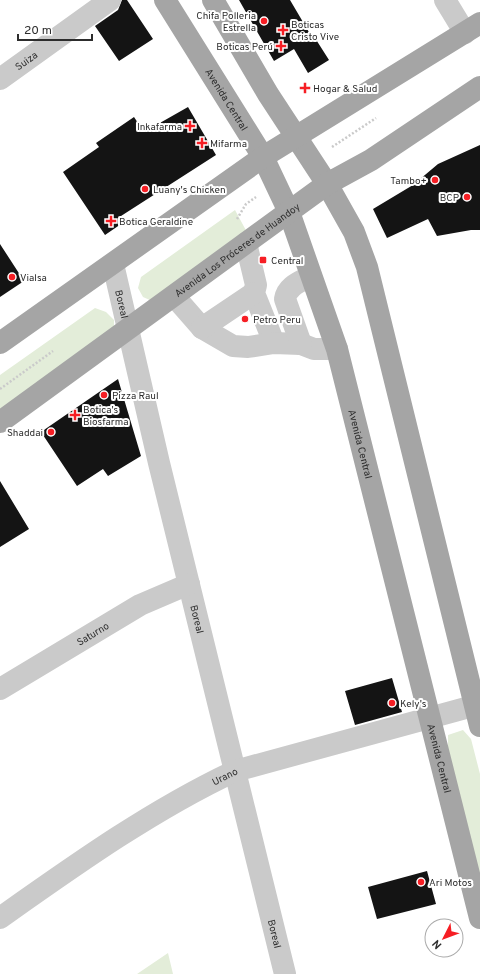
<svg xmlns="http://www.w3.org/2000/svg" width="480" height="974" font-family="Overpass,sans-serif">
<style>
.green{fill:#e3edd9}
.building{fill:#141414}
.lines{fill:none;stroke-linecap:round;stroke-linejoin:round}
.path{stroke:#cacaca;stroke-width:2.5;stroke-dasharray:2 2;stroke-linecap:butt}
.minor{stroke:#cacaca;stroke-width:22}
.major{stroke:#a5a5a5;stroke-width:22}
.poi-dot{fill:#f61e24;stroke:#fff;stroke-width:1.5}
.labels{text-anchor:middle;stroke-width:4;stroke-linejoin:round;paint-order:stroke}
.poi-label{font-size:10px;fill:#2d2d2d;stroke:#fff;text-anchor:start}
.street-label{font-size:10px;fill:#2d2d2d;stroke:#fff}
</style>
<rect width="100%" height="100%" fill="#fff"/>
<!-- green -->
<path class="green" d="M235 210 249 236 152 301 143 297 138 288 141 277Z
M95 308 106 312 114 320V331L0 413V375Z
M463 730 471 739 480 774V879L448 750V735Z
M168 953 173 974H137Z"/>
<!-- building -->
<path class="building" d="M122 0H127L153 39 119 61 95 26 118 10Z
M239 0H290L313 39 315 38 329 60 308 73 294 49 274 61Z
M188 107 216 155 121 216 124 222 105 235 63 172 99 147 96 143 134 117 144 132Z
M480 145V230H471L437 236 428 219 387 238 373 209 413 185 438 164Z
M0 244 24 281 0 297Z
M118 379 141 456 108 476 103 469 77 486 41 432Z
M0 481 29 529 0 547Z
M392 678 402 712 355 725 345 691Z
M427 871 436 904 377 919 368 887Z"/>
<g class="lines">
<!-- path -->
<path class="path" d="M332 147 376 118
M237 219 246 204 256 197
M0 389 53 351"/>
<!-- minor -->
<g class="minor">
<path d="M445 0 465 33"/>
<path id="s1" d="M0 79 110 0"/>
<path d="M246 243 256 285 254 293 274 343"/>
<path id="s2" d="M113 264 159 463 285 974"/>
<path d="M174 296 202 328 233 346 248 347 274 343 301 344 314 349H337"/>
<path d="M202 328 254 293"/>
<path d="M301 344 285 299C287 286 300 282 311 276"/>
<path id="s3" d="M0 689 140 605 189 584"/>
<path id="s4" d="M0 918C75 865 152 810 235 771L480 704"/>
</g>
<!-- major -->
<g class="major">
<path id="s5" d="M165 0 263 157 289 212 337 349 480 918"/>
<path d="M213 0 268 94 327 184 354 232 367 267 480 726"/>
<path d="M0 343 263 157 480 23"/>
<path id="s6" d="M0 422 327 184 371 160 480 87"/>
</g>
</g>
<!-- markers -->
<g class="poi-dot">
<circle cx="264" cy="21" r="4"/>
<path d="M281 24h4v4h4v4h-4v4h-4v-4h-4v-4h4z"/>
<path d="M279 40h4v4h4v4h-4v4h-4v-4h-4v-4h4z"/>
<path d="M303 82h4v4h4v4h-4v4h-4v-4h-4v-4h4z"/>
<path d="M188 120h4v4h4v4h-4v4h-4v-4h-4v-4h4z"/>
<path d="M200 137h4v4h4v4h-4v4h-4v-4h-4v-4h4z"/>
<circle cx="435" cy="180" r="4"/>
<circle cx="145" cy="189" r="4"/>
<circle cx="467" cy="197" r="4"/>
<path d="M109 215h4v4h4v4h-4v4h-4v-4h-4v-4h4z"/>
<rect x="259" y="256" width="8" height="8" rx="2"/>
<circle cx="12" cy="277" r="4"/>
<circle cx="245" cy="319" r="4"/>
<circle cx="104" cy="395" r="4"/>
<path d="M73 409h4v4h4v4h-4v4h-4v-4h-4v-4h4z"/>
<circle cx="51" cy="432" r="4"/>
<circle cx="392" cy="703" r="4"/>
<circle cx="421" cy="882" r="4"/>
</g>
<g class="labels">
<!-- poi labels -->
<g class="poi-label">
<text x="256" y="19" text-anchor="end">Chifa Polleria<tspan x="256" dy="12">Estrella</tspan></text>
<text x="291" y="28">Boticas<tspan x="291" dy="12">Cristo Vive</tspan></text>
<text x="273" y="50" text-anchor="end">Boticas Perú</text>
<text x="313" y="92">Hogar &amp; Salud</text>
<text x="182" y="130" text-anchor="end">Inkafarma</text>
<text x="210" y="147">Mifarma</text>
<text x="427" y="184" text-anchor="end">Tambo+</text>
<text x="153" y="193">Luany's Chicken</text>
<text x="459" y="201" text-anchor="end">BCP</text>
<text x="119" y="225">Botica Geraldine</text>
<text x="271" y="264">Central</text>
<text x="20" y="281">Vialsa</text>
<text x="253" y="323">Petro Peru</text>
<text x="112" y="399">Pizza Raul</text>
<text x="83" y="413">Botica's<tspan x="83" dy="12">Biosfarma</tspan></text>
<text x="43" y="436" text-anchor="end">Shaddai</text>
<text x="400" y="707">Kely's</text>
<text x="429" y="886">Ari Motos</text>
</g>
<!-- street labels -->
<g class="street-label">
<text dy="4" stroke="none"><textPath href="#s1" startOffset="32">Suiza</textPath></text>
<text dy="4" stroke="none"><textPath href="#s5" startOffset="117">Avenida Central</textPath></text>
<text dy="4" stroke="none"><textPath href="#s6" startOffset="293">Avenida Los Próceres de Huandoy</textPath></text>
<text dy="4" stroke="none"><textPath href="#s2" startOffset="41">Boreal</textPath></text>
<text dy="4" stroke="none"><textPath href="#s5" startOffset="489">Avenida Central</textPath></text>
<text dy="4" stroke="none"><textPath href="#s2" startOffset="365">Boreal</textPath></text>
<text dy="4" stroke="none"><textPath href="#s3" startOffset="108">Saturno</textPath></text>
<text dy="4" stroke="none"><textPath href="#s5" startOffset="813">Avenida Central</textPath></text>
<text dy="4" stroke="none"><textPath href="#s4" startOffset="266">Urano</textPath></text>
<text dy="4" stroke="none"><textPath href="#s2" startOffset="689">Boreal</textPath></text>
</g>
</g>
<!-- north arrow -->
<g transform="translate(444 938) rotate(228)"><circle r="19" fill="#ffffff" stroke="#ababab"/>
<path d="M0-3L7 15L0 10L-7 15Z" fill="#f61e24"/>
<text y="-6" font-size="11" font-weight="bold" text-anchor="middle" fill="#2d2d2d">N</text>
</g>
<!-- scale -->
<path d="M18 34v6h74v-6" fill="none" stroke="#2d2d2d" stroke-width="2"/>
<text x="24" y="34" font-size="12" fill="#2d2d2d" stroke="#ffffff" stroke-width="3" paint-order="stroke">20 m</text>
</svg>
